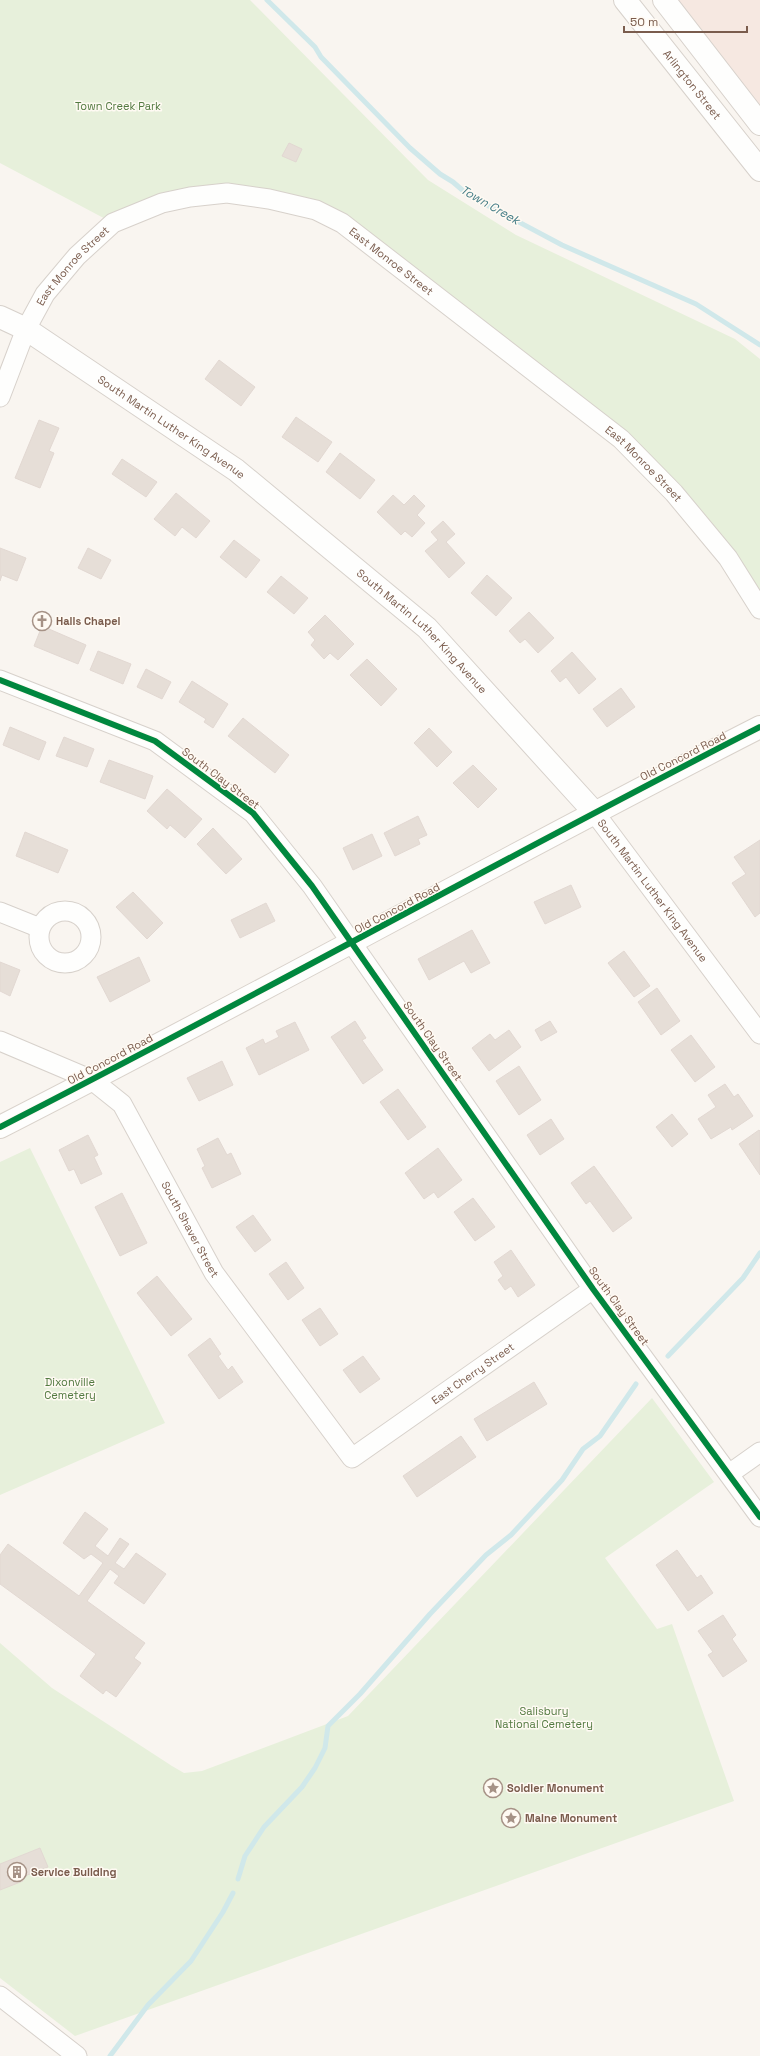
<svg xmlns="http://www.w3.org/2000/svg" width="760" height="2056" font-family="'Space Grotesk',sans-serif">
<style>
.commercial{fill:#f6e8e1}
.green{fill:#e7f0db}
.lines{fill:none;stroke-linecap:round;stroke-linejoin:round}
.stream{stroke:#d0e8ea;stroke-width:5}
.building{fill:#e6ded7;stroke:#e2d8d2}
.minor-casing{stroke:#d7d1cb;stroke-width:21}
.tertiary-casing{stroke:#d7d1cb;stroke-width:24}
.secondary-casing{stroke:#d9d2cb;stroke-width:24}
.minor{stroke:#fefefd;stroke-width:19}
.tertiary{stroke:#fefefd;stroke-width:22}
.secondary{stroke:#fefefd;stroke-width:22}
.cycleway-casing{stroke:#fffaf3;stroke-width:8}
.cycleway{stroke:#00873e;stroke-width:6}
.labels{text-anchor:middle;stroke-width:3;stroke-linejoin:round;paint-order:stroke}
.street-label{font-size:11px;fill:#7a5c4d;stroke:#fffaf3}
.park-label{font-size:11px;fill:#537a41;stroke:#fffaf3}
.poi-label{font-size:11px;font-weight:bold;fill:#7a5c4d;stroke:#fffaf3;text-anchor:start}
.water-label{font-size:12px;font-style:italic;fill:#437c86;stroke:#fffaf3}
</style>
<rect width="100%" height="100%" fill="#f9f5f0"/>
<!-- commercial -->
<path class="commercial" d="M664 0H760V124Z"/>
<!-- green -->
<path class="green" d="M0 0H250L428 180 516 235 735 339 760 359V604L621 439 342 223 227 193 113 223 0 163Z
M30 1148 165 1423 0 1495V1162Z
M652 1398 714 1482 605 1558 657 1629 672 1624 734 1801 75 2036 0 1978V1643L52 1688 172 1766 184 1773 202 1771 348 1716Z"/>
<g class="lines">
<!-- stream -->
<path class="stream" d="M267 0 315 47 321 57 410 148 440 174 453 182 468 195 562 245 696 304 760 345
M668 1356 743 1278 760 1253
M238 1879 245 1856 264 1827 302 1787 315 1768 325 1748 328 1726 360 1694 430 1614 486 1555 511 1535 562 1480 583 1449 600 1436 636 1384
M110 2056 148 2005 191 1961 223 1912 233 1893"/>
</g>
<!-- building -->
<path class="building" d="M289 143 302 149 296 162 282 156Z
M219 360 255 387 241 406 205 379Z
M296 417 332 442 318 462 282 437Z
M39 420 59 428 49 451 54 453 40 488 15 478Z
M340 453 375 480 360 499 326 472Z
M122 459 157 482 146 497 112 474Z
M176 493 210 521 196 538 182 527 175 536 154 519Z
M393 495 404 505 414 495 425 506 417 515 425 523 412 537 405 531 401 535 377 512Z
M443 521 455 534 446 542 465 563 449 578 425 551 438 540 431 532Z
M234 540 260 560 246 578 220 557Z
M0 548 26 558 17 581 2 575 0 581Z
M88 548 111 560 101 579 78 568Z
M487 575 512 598 496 616 471 593Z
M281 576 308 598 294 614 267 592Z
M529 612 554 638 538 653 525 639 520 643 509 631Z
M325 615 354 644 338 660 330 653 324 659 311 645 315 640 308 632Z
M42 626 86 645 78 664 34 646Z
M98 651 131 664 123 684 90 670Z
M572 652 596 679 579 694 566 677 560 682 551 671Z
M367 659 397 689 381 706 350 675Z
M146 669 171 682 162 699 137 687Z
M192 681 228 704 213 728 204 722 206 719 179 702Z
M621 688 635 707 607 727 593 709Z
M243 718 289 755 275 773 228 736Z
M10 727 46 742 39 760 3 745Z
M429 728 452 752 437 767 414 743Z
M64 737 94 749 87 767 56 756Z
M109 760 153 776 145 799 100 782Z
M473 765 497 789 478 808 453 783Z
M167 789 202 819 185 838 170 825 167 829 147 811Z
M418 816 427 835 418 839 420 844 395 856 384 833Z
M213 828 242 859 226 874 197 844Z
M25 832 68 850 58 873 16 856Z
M372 834 382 856 353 870 343 848Z
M760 840V913L755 917 732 883 746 874 734 857Z
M571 885 581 907 545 924 534 902Z
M133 892 163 923 147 939 116 907Z
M266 903 275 921 240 938 231 920Z
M472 930 490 963 471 973 464 961 429 980 418 959Z
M624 951 650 986 634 997 608 963Z
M139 957 150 981 110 1002 97 977Z
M0 962 20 970 10 996 0 991Z
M657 988 680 1021 661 1035 638 1002Z
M355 1021 366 1038 362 1040 383 1070 363 1084 331 1037Z
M550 1021 557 1032 541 1041 535 1030Z
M295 1022 309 1050 259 1075 246 1048 263 1039 265 1044 279 1037 276 1031Z
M509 1030 521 1047 489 1071 472 1048 490 1034 495 1040Z
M691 1035 715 1067 695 1082 671 1050Z
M222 1061 233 1085 199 1101 187 1078Z
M519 1066 541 1100 519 1115 496 1081Z
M725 1084 734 1097 738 1094 753 1116 732 1130 731 1127 711 1139 698 1119 716 1107 708 1095Z
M398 1089 426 1127 408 1140 380 1102Z
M672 1114 688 1134 672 1147 656 1127Z
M551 1119 564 1139 540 1155 527 1135Z
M759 1130 760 1131V1175L739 1144Z
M88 1135 98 1155 94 1157 102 1174 81 1184 74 1169 69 1171 59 1150Z
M218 1138 227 1155 231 1153 241 1174 212 1188 202 1168 205 1166 197 1149Z
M438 1148 462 1180 438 1198 434 1192 424 1199 405 1173Z
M594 1166 632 1218 613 1232 590 1201 586 1204 571 1183Z
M122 1193 147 1243 120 1256 95 1207Z
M473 1198 495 1227 475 1241 454 1212Z
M253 1215 271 1240 255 1252 236 1227Z
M511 1250 535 1285 518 1297 511 1286 505 1290 498 1280 503 1276 494 1262Z
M286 1262 304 1288 288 1300 269 1274Z
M157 1276 192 1319 171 1336 137 1293Z
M320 1308 338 1334 320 1346 302 1320Z
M210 1338 221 1354 218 1356 228 1370 232 1366 243 1382 219 1399 188 1355Z
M363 1356 380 1379 360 1393 343 1370Z
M534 1382 547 1404 487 1441 474 1419Z
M461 1436 476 1457 417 1497 403 1476Z
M85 1512 108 1529 95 1546 108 1556 120 1538 129 1544 115 1563 124 1569 136 1553 166 1574 144 1604 114 1583 119 1576 110 1569 87 1601 145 1643 134 1658 141 1663 116 1697 106 1690 103 1694 80 1676 96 1654 0 1584V1555L8 1544 79 1596 103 1563 91 1554 84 1559 63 1543Z
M677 1550 697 1578 701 1575 713 1593 688 1611 656 1565Z
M723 1615 736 1635 732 1639 747 1661 723 1677 708 1655 713 1652 698 1631Z
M40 1848 48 1867 22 1877 23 1881 0 1890V1864Z"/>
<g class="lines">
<!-- minor casing -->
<g class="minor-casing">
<g id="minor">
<path id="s1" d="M0 397 26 329 45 294 77 256 113 223 162 203 190 197 227 193 269 199 316 210 342 223 621 439 674 493 728 558 760 609"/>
<path d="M0 680 155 741 253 813 312 886 593 1289 760 1517"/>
<path id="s2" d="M594 812 760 1034"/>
<circle cx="65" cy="937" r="26"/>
<path d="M0 912 40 928"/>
<path id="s3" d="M0 1041 92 1080 122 1104 214 1273 352 1458 593 1289"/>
<path d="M729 1474 760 1452"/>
<path d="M0 1996 77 2056"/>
</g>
</g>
<!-- tertiary casing -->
<g class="tertiary-casing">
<g id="tertiary">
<path id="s4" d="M625 0 760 170"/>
<path d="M664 0 760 124"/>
<path id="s5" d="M0 317 26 329 236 470 427 628 594 812"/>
</g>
</g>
<!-- secondary casing -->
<g class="secondary-casing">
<path id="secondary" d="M0 1127C255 997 505 857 760 727"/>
</g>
<!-- minor -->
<use href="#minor" class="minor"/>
<!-- tertiary -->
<use href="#tertiary" class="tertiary"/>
<!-- secondary -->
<use href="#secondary" class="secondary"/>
<!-- cycleway casing -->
<g class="cycleway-casing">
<path id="cycleway" d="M0 680 155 741 253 813 312 886 593 1289 760 1517
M0 1127C255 997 505 857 760 727"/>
</g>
<!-- cycleway -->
<use href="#cycleway" class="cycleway"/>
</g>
<!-- icons -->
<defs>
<g id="church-ring" transform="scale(1)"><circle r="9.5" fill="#fffaf3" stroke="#a69286" stroke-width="1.5"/><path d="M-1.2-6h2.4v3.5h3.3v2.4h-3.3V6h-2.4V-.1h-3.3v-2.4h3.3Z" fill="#a69286"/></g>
<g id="sight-ring" transform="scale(1)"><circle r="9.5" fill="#fffaf3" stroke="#a69286" stroke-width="1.5"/><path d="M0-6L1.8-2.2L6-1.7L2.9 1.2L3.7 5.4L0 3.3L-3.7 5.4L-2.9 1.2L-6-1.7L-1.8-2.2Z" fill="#a69286"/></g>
<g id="building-ring" transform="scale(1)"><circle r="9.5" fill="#fffaf3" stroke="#a69286" stroke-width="1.5"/><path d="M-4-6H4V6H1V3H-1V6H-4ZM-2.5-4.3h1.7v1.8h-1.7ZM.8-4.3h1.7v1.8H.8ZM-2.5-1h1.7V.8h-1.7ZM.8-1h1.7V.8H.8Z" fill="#a69286"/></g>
</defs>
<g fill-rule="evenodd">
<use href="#church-ring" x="42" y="621"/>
<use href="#sight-ring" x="493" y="1788"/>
<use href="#sight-ring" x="511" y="1818"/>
<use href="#building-ring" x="17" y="1872"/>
</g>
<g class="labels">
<!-- street labels -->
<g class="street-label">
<text dy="4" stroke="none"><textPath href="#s4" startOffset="108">Arlington Street</textPath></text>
<text dy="4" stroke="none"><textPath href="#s1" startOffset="512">East Monroe Street</textPath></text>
<text dy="4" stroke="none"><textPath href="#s1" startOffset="152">East Monroe Street</textPath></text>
<text dy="4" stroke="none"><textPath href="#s5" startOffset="204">South Martin Luther King Avenue</textPath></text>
<text dy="4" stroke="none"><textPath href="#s1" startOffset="836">East Monroe Street</textPath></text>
<text dy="4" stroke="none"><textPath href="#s5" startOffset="528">South Martin Luther King Avenue</textPath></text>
<text transform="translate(683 756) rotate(-27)" y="4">Old Concord Road</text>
<text transform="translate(221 778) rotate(37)" y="4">South Clay Street</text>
<text dy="4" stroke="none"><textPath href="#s2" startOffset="98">South Martin Luther King Avenue</textPath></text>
<text transform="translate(397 908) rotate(-28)" y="4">Old Concord Road</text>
<text transform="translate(433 1041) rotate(55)" y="4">South Clay Street</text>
<text transform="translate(110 1059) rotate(-28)" y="4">Old Concord Road</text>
<text dy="4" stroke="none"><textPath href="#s3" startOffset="281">South Shaver Street</textPath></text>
<text transform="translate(619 1306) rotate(54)" y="4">South Clay Street</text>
<text dy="4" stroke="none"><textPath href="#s3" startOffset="709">East Cherry Street</textPath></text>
</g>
<!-- park labels -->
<g class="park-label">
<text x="118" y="110">Town Creek Park</text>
<text x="70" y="1386">Dixonville<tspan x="70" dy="13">Cemetery</tspan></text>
<text x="544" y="1715">Salisbury<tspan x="544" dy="13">National Cemetery</tspan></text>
</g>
<!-- poi labels -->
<g class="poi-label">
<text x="56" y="625">Halls Chapel</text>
<text x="507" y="1792">Soldier Monument</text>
<text x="525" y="1822">Maine Monument</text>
<text x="31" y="1876">Service Building</text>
</g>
<!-- water labels -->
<g class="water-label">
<text transform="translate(490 205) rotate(30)" y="4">Town Creek</text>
</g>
</g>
<!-- scale -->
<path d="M624 26v6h123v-6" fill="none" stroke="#7a5c4d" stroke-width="2"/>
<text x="630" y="26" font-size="12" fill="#7a5c4d" stroke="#fffaf3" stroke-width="3" paint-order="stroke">50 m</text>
</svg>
